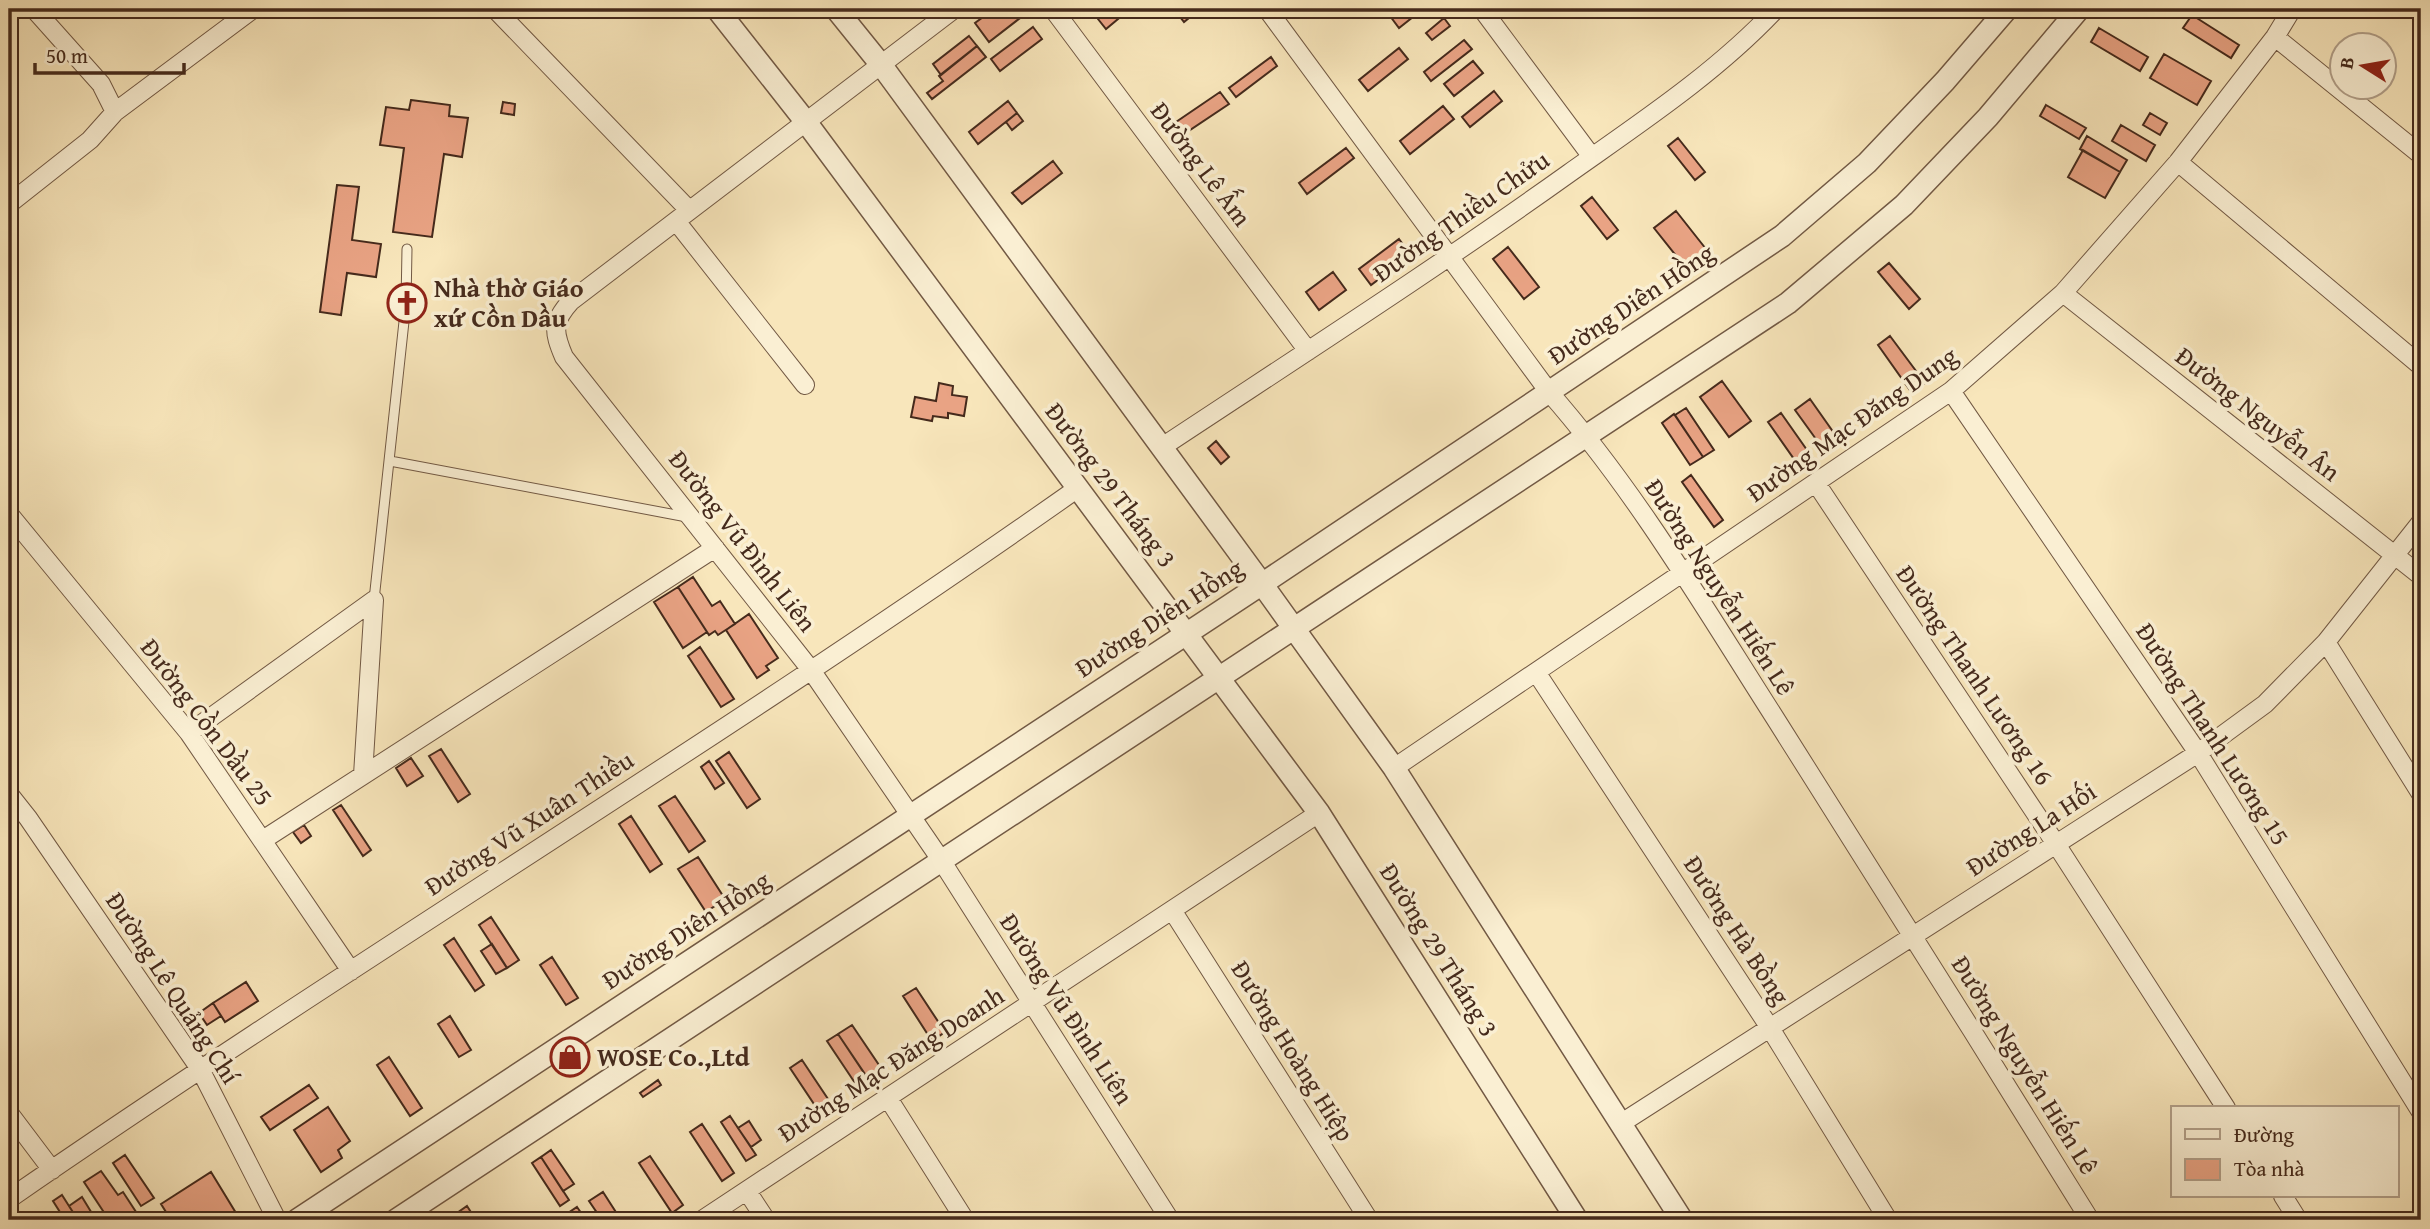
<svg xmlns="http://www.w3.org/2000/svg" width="2430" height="1229" font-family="'Gentium Book Plus',serif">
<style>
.building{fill:#e9a384;stroke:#452a1c;stroke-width:2}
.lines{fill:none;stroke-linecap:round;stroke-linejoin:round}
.service-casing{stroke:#725944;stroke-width:11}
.minor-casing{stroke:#725944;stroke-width:20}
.tertiary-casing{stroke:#725944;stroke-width:24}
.service{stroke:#faefd3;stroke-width:9}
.minor{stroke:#faefd3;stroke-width:18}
.tertiary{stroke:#faefd3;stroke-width:21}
.labels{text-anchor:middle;stroke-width:7;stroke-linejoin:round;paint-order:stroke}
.street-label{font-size:26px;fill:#452a1c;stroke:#faefd3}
.poi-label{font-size:26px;font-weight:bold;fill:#452a1c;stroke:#faefd3;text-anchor:start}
</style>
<rect width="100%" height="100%" fill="#f8e6bb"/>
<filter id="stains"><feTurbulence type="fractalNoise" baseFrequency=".00286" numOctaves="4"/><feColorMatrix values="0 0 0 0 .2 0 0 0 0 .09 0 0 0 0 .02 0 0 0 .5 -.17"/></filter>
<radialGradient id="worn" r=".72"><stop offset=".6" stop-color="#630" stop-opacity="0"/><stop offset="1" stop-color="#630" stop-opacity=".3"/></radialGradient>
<!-- building -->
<path class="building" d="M994 9H1019L1024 15 989 42 975 23Z
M1110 9H1130L1106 29 1098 19Z
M1174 9H1200L1184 22Z
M1399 9H1423L1399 28 1390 16Z
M2192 15 2239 45 2231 58 2183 28Z
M1444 18 1450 26 1432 40 1426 33Z
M1033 27 1042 39 1000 71 991 59Z
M2099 28 2148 57 2140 71 2091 42Z
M969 36 977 46 941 75 933 64Z
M1464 40 1472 49 1431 81 1424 72Z
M977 46 986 57 932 99 927 93 943 81 939 76Z
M1399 48 1408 59 1368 91 1359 80Z
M2164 54 2211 81 2197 105 2150 78Z
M1271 57 1277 66 1236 97 1229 88Z
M1473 61 1483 73 1454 96 1444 84Z
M1494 91 1502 101 1470 127 1462 117Z
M1220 92 1229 104 1184 134 1176 122Z
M411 100 450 105 449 116 468 118 462 157 444 154 432 237 393 232 404 148 380 145 386 107 409 110Z
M1008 101 1017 113 978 144 969 132Z
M503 102 515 104 514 115 501 113Z
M2046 105 2086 128 2079 139 2040 116Z
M1443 106 1454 119 1410 154 1400 141Z
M1017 113 1023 121 1012 130 1006 122Z
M2150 113 2167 123 2160 135 2143 125Z
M2121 125 2155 145 2146 161 2112 141Z
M2087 136 2127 160 2120 172 2080 149Z
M1678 138 1705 172 1695 180 1668 146Z
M1346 148 1354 158 1307 194 1299 183Z
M2083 150 2120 172 2105 198 2068 177Z
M1053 161 1062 173 1022 204 1012 193Z
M337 185 359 187 352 240 381 244 376 277 347 273 341 315 320 312Z
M1592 197 1618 230 1607 239 1581 206Z
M1676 211 1706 249 1685 267 1654 228Z
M1399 239 1411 255 1371 285 1359 269Z
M1508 247 1539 287 1524 299 1493 259Z
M1889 263 1920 299 1909 309 1878 272Z
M1333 272 1346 290 1319 310 1306 292Z
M1890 336 1925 383 1912 393 1878 345Z
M1722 381 1751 421 1729 437 1700 397Z
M939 383 953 386 952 395 967 397 964 416 948 413V418L933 416 932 421 911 417 915 397 936 401Z
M1810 399 1841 443 1826 453 1795 410Z
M1686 408 1714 450 1703 457 1675 415Z
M1781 413 1814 460 1801 469 1768 422Z
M1674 414 1703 457 1690 465 1662 423Z
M1216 441 1229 457 1221 464 1208 448Z
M1691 475 1723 520 1714 527 1682 482Z
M693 577 712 606 720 601 735 624 718 635 715 631 709 635 678 587Z
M678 587 707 632 683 648 654 602Z
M749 614 778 658 766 666 769 670 757 678 726 630Z
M700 647 734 699 721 707 688 656Z
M441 749 470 794 458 802 429 756Z
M729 752 760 799 747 808 716 761Z
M411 758 423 776 407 786 396 768Z
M709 761 724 783 715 789 701 767Z
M675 796 705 841 689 852 659 806Z
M341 805 371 850 363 856 333 810Z
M631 816 662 864 650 872 619 824Z
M304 825 311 836 301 843 293 832Z
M698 857 725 899 706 912 678 869Z
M491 917 519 960 507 968 479 925Z
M454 938 484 985 475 991 444 945Z
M492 944 507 968 496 974 481 951Z
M552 957 578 998 566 1005 540 965Z
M246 982 258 1001 225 1022 213 1003Z
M916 988 945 1032 932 1041 903 996Z
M213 1003 221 1016 207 1025 199 1013Z
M450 1016 471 1050 459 1057 438 1024Z
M852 1025 881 1068 867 1077 838 1034Z
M838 1034 868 1079 857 1086 827 1041Z
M389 1057 422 1108 410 1116 377 1065Z
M802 1060 832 1105 820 1113 790 1068Z
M658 1080 661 1085 643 1097 640 1093Z
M309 1085 318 1098 270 1130 261 1117Z
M328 1107 350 1141 338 1150 342 1158 321 1172 294 1130Z
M730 1116 756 1155 746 1161 721 1122Z
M749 1121 761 1140 751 1147 738 1128Z
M702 1124 734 1173 722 1181 690 1132Z
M551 1150 574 1184 563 1191 541 1157Z
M125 1155 154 1198 141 1206 113 1163Z
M650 1156 683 1205 672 1213 639 1163Z
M541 1157 569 1200 560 1206 532 1163Z
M101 1171 118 1195 123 1192 138 1215 130 1220H109L84 1182Z
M211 1172 236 1213 235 1220H171L161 1204Z
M603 1192 621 1220H602L589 1201Z
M62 1195 69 1206 78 1220H65L53 1201Z
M82 1197 96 1220H78L69 1206Z
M467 1206 476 1220H447Z
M577 1207 586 1220H573L568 1213Z"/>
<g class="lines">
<!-- service casing -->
<g class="service-casing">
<path id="service" d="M390 461 687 517
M374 600 406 303 407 249"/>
</g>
<!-- minor casing -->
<g class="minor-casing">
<path id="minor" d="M34 9 101 84 115 112
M495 9 689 210
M954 9 571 301C552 322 553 331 564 357L811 670 941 860 1170 1220
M1053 9 1308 351
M1267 9 1549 392C1636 491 1704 607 1775 718 1881 885 1986 1052 2090 1220
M1482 9 1592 157
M2275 37 2421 155
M2178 162 2421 366
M9 204 90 140 115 112 253 9
M676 221 805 385
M2063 293 2421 576
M1951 391 2198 753 2421 1112
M1162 447C1298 357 1435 269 1568 174 1640 123 1716 73 1776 9
M1816 483 2056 844 2226 1108
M9 514 189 733 351 971
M2326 642 2421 794
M1536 672 1770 1028 1888 1220
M189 733 374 600 363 775
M1394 768 1951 391 2063 293 2178 162 2275 37 2292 9
M9 794 28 818 200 1069 277 1220
M264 843 269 836 715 548
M1172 910 1369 1220
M888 1098 965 1220
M9 1113 52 1170
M1620 1124 2198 753 2265 704 2326 642 2421 522
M747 1191 766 1220
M2283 1196 2298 1220
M9 1199C361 956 728 735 1078 488
M702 1220 1319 813"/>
</g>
<!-- tertiary casing -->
<g class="tertiary-casing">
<path id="tertiary" d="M717 9 806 122 1319 813 1577 1220
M836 9 882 66 1262 584 1394 768 1682 1220
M297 1220 1262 584 1782 236 1867 163 1945 81 2007 9
M396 1220 1788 303 1904 205 1988 117 2079 9"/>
</g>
<!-- service -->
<use href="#service" class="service"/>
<!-- minor -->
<use href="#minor" class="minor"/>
<!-- tertiary -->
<use href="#tertiary" class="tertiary"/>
</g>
<!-- icons -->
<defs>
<g id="church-ring" transform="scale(2.0125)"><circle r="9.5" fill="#faefd3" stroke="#8f2418" stroke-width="1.5"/><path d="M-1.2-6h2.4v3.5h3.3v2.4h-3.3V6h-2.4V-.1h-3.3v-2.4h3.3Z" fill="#8f2418"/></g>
<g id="shop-ring" transform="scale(2.0125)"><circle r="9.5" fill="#faefd3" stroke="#8f2418" stroke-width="1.5"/><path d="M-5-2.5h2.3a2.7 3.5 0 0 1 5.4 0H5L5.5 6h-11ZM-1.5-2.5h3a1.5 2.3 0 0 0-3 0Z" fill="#8f2418"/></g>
</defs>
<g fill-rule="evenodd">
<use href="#church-ring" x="407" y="303"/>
<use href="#shop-ring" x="570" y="1057"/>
</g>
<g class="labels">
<!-- street labels -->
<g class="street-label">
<text transform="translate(1201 164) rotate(53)" y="9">Đường Lê Ấm</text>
<text transform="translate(1461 216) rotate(-35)" y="9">Đường Thiều Chửu</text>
<text transform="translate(1631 304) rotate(-34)" y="9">Đường Diên Hồng</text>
<text transform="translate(2258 414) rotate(38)" y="9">Đường Nguyễn Ân</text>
<text transform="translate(1852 424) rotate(-35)" y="9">Đường Mạc Đăng Dung</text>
<text transform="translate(1111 485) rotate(53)" y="9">Đường 29 Tháng 3</text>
<text transform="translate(743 541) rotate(52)" y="9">Đường Vũ Đình Liên</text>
<text transform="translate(1720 587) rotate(57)" y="9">Đường Nguyễn Hiến Lê</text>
<text transform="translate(1159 618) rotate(-33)" y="9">Đường Diên Hồng</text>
<text transform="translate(1975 675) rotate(56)" y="9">Đường Thanh Lương 16</text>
<text transform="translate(207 722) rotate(53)" y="9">Đường Cồn Dầu 25</text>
<text transform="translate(2213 734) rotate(57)" y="9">Đường Thanh Lương 15</text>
<text transform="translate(529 823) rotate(-33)" y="9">Đường Vũ Xuân Thiều</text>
<text transform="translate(2031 829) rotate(-33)" y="9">Đường La Hối</text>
<text transform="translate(686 930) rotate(-33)" y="9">Đường Diên Hồng</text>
<text transform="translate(1737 930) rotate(57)" y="9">Đường Hà Bồng</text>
<text transform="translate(1439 950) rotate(58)" y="9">Đường 29 Tháng 3</text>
<text transform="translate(173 988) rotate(57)" y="9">Đường Lê Quảng Chí</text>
<text transform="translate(1067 1009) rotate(57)" y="9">Đường Vũ Đình Liên</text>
<text transform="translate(1293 1051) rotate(58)" y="9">Đường Hoàng Hiệp</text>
<text transform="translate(891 1064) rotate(-33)" y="9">Đường Mạc Đăng Doanh</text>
<text transform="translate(2025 1065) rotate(58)" y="9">Đường Nguyễn Hiến Lê</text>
</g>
<!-- poi labels -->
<g class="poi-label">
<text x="434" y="297">Nhà thờ Giáo<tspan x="434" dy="30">xứ Cồn Dầu</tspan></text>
<text x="597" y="1066">WOSE Co.,Ltd</text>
</g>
</g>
<!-- margin -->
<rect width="2430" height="1229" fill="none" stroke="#f8e6bb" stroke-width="35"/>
<rect x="10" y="10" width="2409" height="1208" fill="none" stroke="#452a1c" stroke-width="3.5"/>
<rect x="18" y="18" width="2395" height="1194" fill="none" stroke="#452a1c" stroke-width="2"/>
<!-- legend -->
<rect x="2171" y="1106" width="228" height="91" fill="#faefd3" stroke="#b2a08a" stroke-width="2"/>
<rect x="2185" y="1129" width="35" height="10" fill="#faefd3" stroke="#b2a08a" stroke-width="2"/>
<text x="2234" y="1142" font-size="21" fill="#452a1c">Đường</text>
<rect x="2185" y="1159" width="35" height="21" fill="#e9a384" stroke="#b2a08a" stroke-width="2"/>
<text x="2234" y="1176" font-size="21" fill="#452a1c">Tòa nhà</text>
<!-- north arrow -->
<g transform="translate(2363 66) rotate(281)"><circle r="33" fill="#faefd3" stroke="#b2a08a" stroke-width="2"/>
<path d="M0-5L12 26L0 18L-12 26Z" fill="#8f2418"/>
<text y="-10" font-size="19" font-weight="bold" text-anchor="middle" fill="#452a1c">B</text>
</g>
<!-- scale -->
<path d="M35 63v10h149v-10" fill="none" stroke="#452a1c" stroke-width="3.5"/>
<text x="46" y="63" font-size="21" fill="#452a1c" stroke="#faefd3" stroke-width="5" paint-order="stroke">50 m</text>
<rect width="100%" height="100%" filter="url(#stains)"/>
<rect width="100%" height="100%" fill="url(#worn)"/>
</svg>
